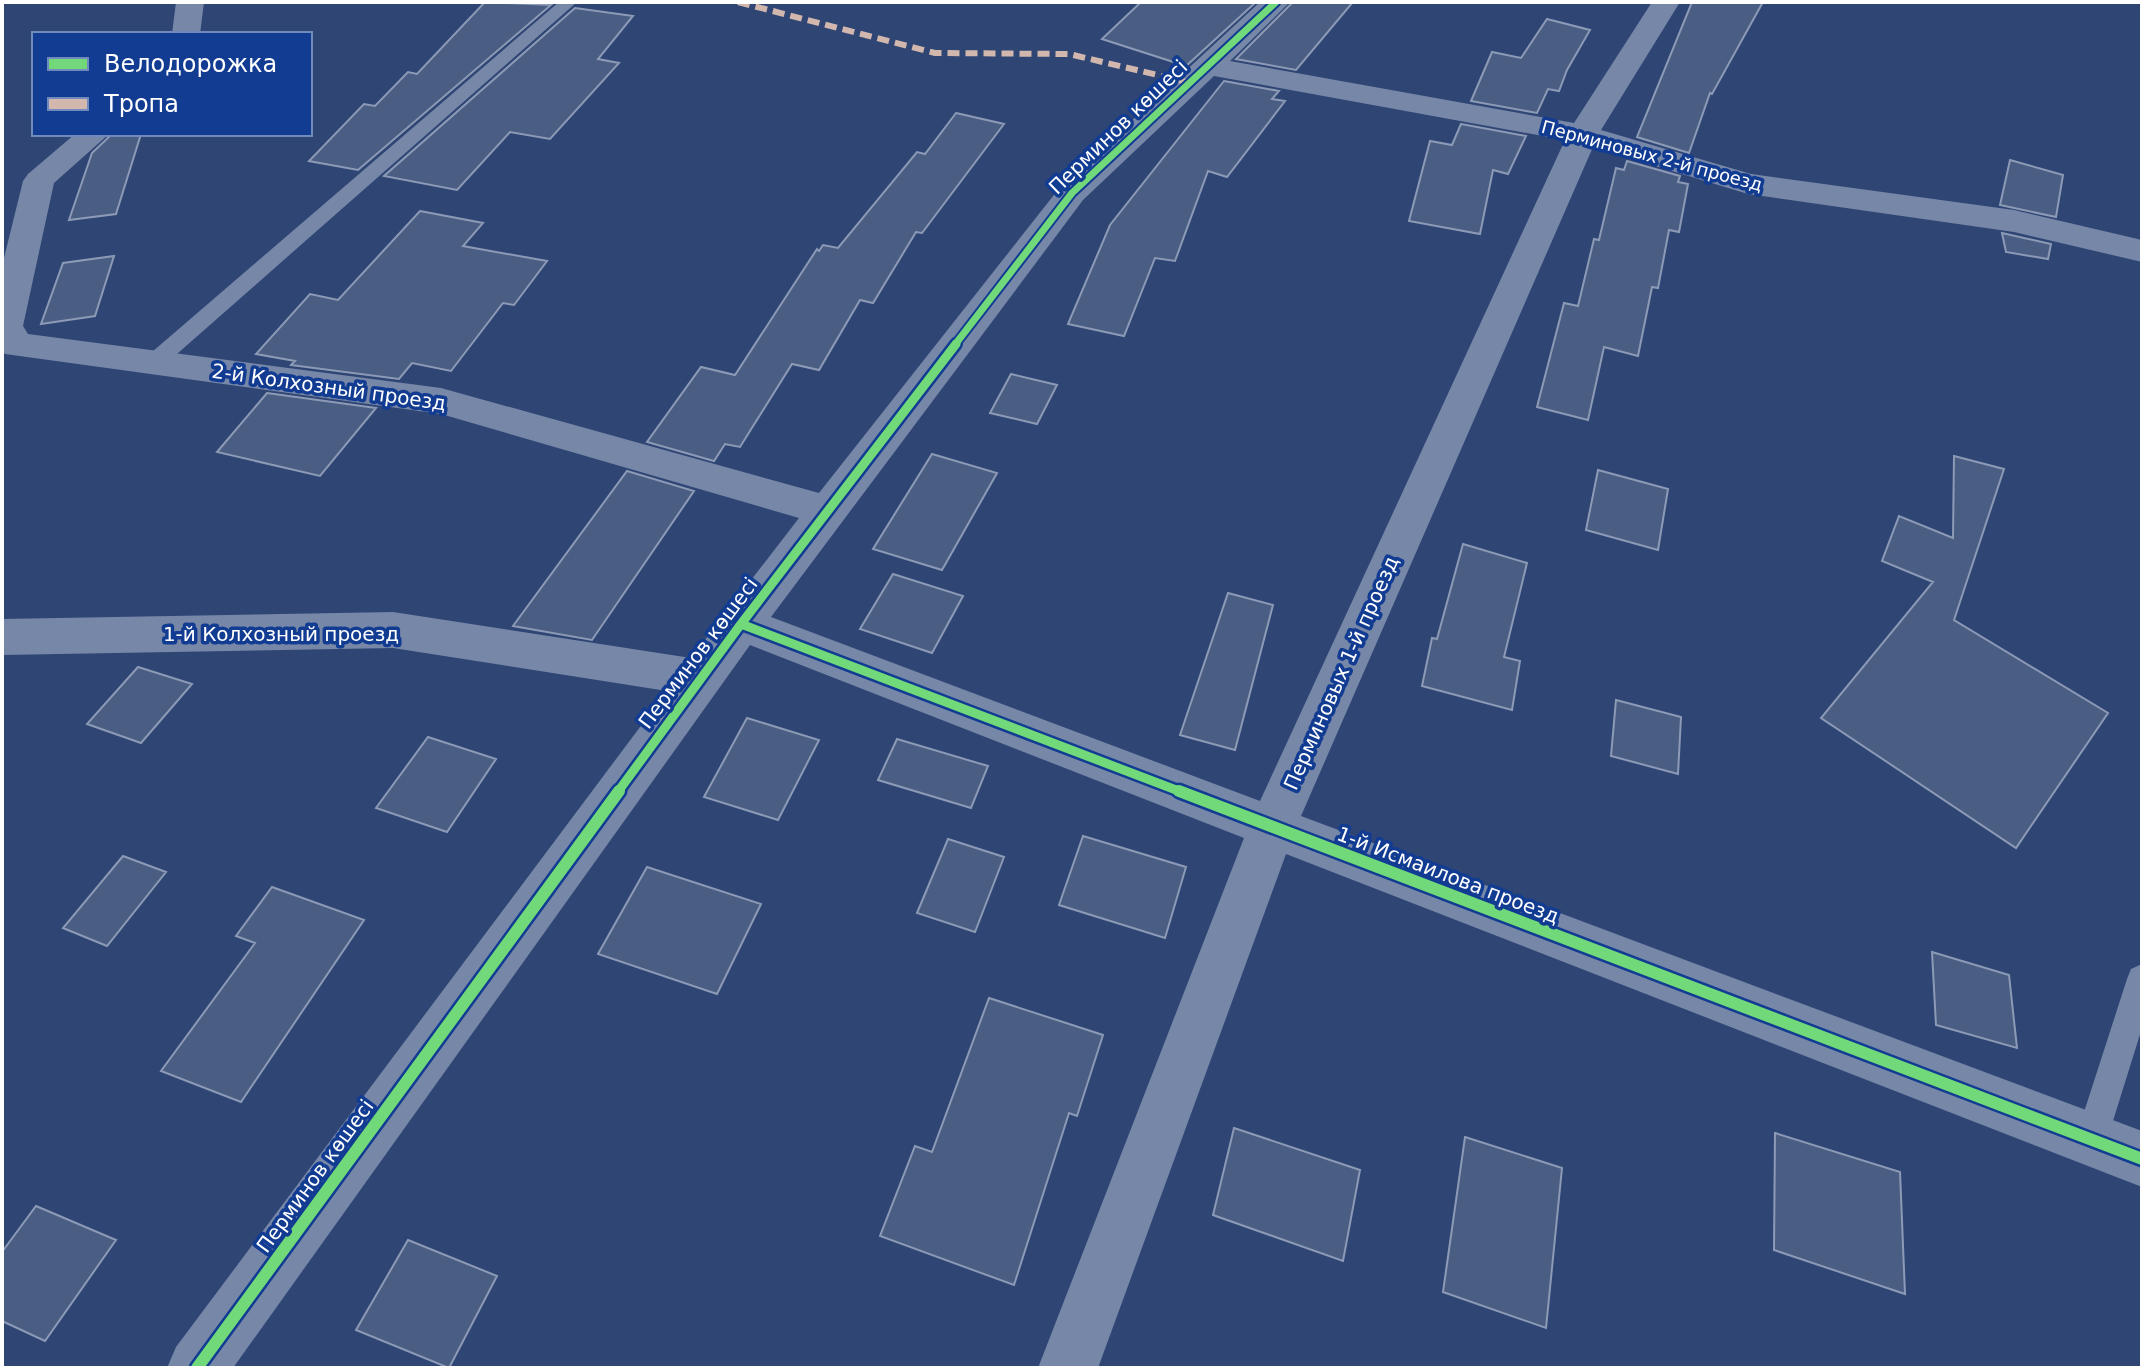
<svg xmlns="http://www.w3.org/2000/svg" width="2144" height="1370" font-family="'DejaVu Sans',sans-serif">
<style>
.building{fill:#4a5d83;stroke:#8c9ab6;stroke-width:2}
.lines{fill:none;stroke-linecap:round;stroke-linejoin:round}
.lane{fill:#7787a8;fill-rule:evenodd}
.street{fill:#7787a8;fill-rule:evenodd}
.quiet{stroke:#d1b7ad;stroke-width:6;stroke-dasharray:12 6;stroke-linecap:butt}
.cycleway-far2-casing{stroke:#123c92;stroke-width:11}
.cycleway-far1-casing{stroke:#123c92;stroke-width:14}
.cycleway-casing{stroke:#123c92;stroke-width:17}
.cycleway-far2{stroke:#71d979;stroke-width:7}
.cycleway-far1{stroke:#71d979;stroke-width:9}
.cycleway{stroke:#71d979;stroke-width:12}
.labels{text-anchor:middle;stroke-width:7;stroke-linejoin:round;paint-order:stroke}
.far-street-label{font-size:18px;fill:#fff;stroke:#123c92}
.street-label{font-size:20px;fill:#fff;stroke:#123c92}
</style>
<rect width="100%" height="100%" fill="#2f4675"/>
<!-- building -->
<path class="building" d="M485 2 551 5 358 170 309 161 364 104 375 106 408 72 417 74Z
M1141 2H1256L1186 66 1102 39Z
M1293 2H1353L1296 70 1236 59Z
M1692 2H1763L1712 94 1710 93 1689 153 1637 137Z
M575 8 633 16 598 59 619 63 550 139 510 132 457 190 384 176Z
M1547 19 1590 30 1567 70 1559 91 1548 89 1537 113 1471 101 1492 52 1521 58Z
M1224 81 1279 91 1272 99 1285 101 1227 177 1208 171 1175 261 1155 258 1124 336 1068 324 1110 225Z
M956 113 1004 124 922 233 916 232 873 303 860 300 819 370 792 364 740 447 725 444 714 461 647 442 701 367 735 375 817 249 819 251 823 245 838 248 917 152 925 154Z
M1461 124 1526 136 1508 174 1493 170 1480 234 1409 221 1430 141 1452 145Z
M112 134H141L116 214 69 220 92 153Z
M2010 160 2063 175 2056 217 2000 205Z
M1627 161 1680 176 1678 182 1688 184 1679 232 1669 230 1658 288 1652 287 1638 356 1604 347 1588 420 1537 407 1564 303 1578 306 1594 239 1599 240 1616 168 1624 170Z
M420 211 483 223 463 246 547 261 514 305 503 303 451 371 412 363 399 379 291 365 295 361 256 354 310 294 338 300Z
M2002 233 2051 244 2048 259 2006 252Z
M114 256 95 316 41 324 63 263Z
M1011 374 1057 385 1037 424 990 413Z
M267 393 376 408 320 476 217 452Z
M932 454 997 473 942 570 873 549Z
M1954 456 2004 469 1954 620 2108 713 2016 848 1821 718 1933 582 1882 561 1899 516 1953 538Z
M1598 470 1668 489 1658 550 1586 530Z
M627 471 694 491 592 640 513 626Z
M1463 544 1527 563 1504 657 1520 661 1512 710 1422 686 1432 638 1437 639Z
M893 574 963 596 932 653 860 629Z
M1228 593 1273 605 1235 750 1180 735Z
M138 667 192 684 141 743 87 724Z
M1616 700 1681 717 1678 774 1611 756Z
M747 718 819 740 778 820 704 797Z
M428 737 496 759 447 832 376 808Z
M897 739 988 766 971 808 878 780Z
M1083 836 1186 867 1165 938 1059 905Z
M948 839 1004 857 975 932 917 913Z
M123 856 166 872 107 946 63 928Z
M647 867 761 904 717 994 598 954Z
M272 887 364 920 241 1102 161 1071 255 943 236 936Z
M1932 952 2009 975 2017 1048 1936 1025Z
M989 998 1103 1035 1077 1116 1069 1113 1014 1285 880 1236 915 1146 932 1152Z
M1234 1128 1360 1170 1343 1261 1213 1215Z
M1775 1133 1900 1172 1905 1294 1774 1250Z
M1465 1137 1562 1168 1546 1328 1443 1292Z
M36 1206 116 1240 45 1341 2 1321V1252Z
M408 1240 497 1276 449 1368 356 1330Z"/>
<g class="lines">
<!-- lane -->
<path class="lane" d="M559 2H577L161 368H145L142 363 145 358Z
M2142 964V1028L2107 1140 2102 1151 2091 1156 2080 1151 2075 1140 2127 979 2131 969Z"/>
<!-- street -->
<path class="street" d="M176 2H204L200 34H172Z
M1260 2H1290L1230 61 1574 123 1652 2H1680L1601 130 1751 174 2014 210 2142 240V262L2014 232 1748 194 1593 147 1301 816 2142 1131V1187L1286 854 1098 1368H1038L1244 838 750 645 233 1368H167L176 1347 667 691 393 648 2 655V619L393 612 691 658 799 518 441 414 5 354 2 351V266L23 181 28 174 75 134H109L54 183 23 326 28 334 441 388 819 493 1061 186ZM1214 76 1565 140 1260 801 771 617 1083 200Z"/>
<!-- quiet -->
<path class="quiet" d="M738 2 935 53 1069 54 1187 82"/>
<!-- cycleway-far2 casing -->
<g class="cycleway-far2-casing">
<path id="cycleway-far2" d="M954 346 1072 193 1276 2"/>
</g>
<!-- cycleway-far1 casing -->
<g class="cycleway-far1-casing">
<path id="cycleway-far1" d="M741 624 1184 793
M617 793 741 624 956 344"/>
</g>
<!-- cycleway casing -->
<g class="cycleway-casing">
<path id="cycleway" d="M1179 791 2142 1159
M197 1368 619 791"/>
</g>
<!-- cycleway-far2 -->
<use href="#cycleway-far2" class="cycleway-far2"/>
<!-- cycleway-far1 -->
<use href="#cycleway-far1" class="cycleway-far1"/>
<!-- cycleway -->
<use href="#cycleway" class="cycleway"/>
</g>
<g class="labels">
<!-- far-street labels -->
<g class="far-street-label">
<text transform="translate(1652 156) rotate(15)" y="6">Перминовых 2-й проезд</text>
</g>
<!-- street labels -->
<g class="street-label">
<text transform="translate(1118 127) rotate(-44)" y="7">Перминов көшесі</text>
<text transform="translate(329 387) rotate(8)" y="7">2-й Колхозный проезд</text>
<text x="281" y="641">1-й Колхозный проезд</text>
<text transform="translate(698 653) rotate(-53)" y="7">Перминов көшесі</text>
<text transform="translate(1341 673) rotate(-66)" y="7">Перминовых 1-й проезд</text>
<text transform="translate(1448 875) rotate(21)" y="7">1-й Исмаилова проезд</text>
<text transform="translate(315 1176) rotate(-54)" y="7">Перминов көшесі</text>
</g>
</g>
<!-- border -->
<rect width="2144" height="1370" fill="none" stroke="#ffffff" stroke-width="8"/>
<!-- legend -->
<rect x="32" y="32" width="280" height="104" fill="#123c92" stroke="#718abe" stroke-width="2"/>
<rect x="48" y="58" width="40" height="12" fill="#71d979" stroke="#718abe" stroke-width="2"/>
<text x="104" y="72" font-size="24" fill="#ffffff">Велодорожка</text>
<rect x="48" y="98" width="40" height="12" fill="#d1b7ad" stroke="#718abe" stroke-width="2"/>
<text x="104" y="112" font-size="24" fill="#ffffff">Тропа</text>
</svg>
